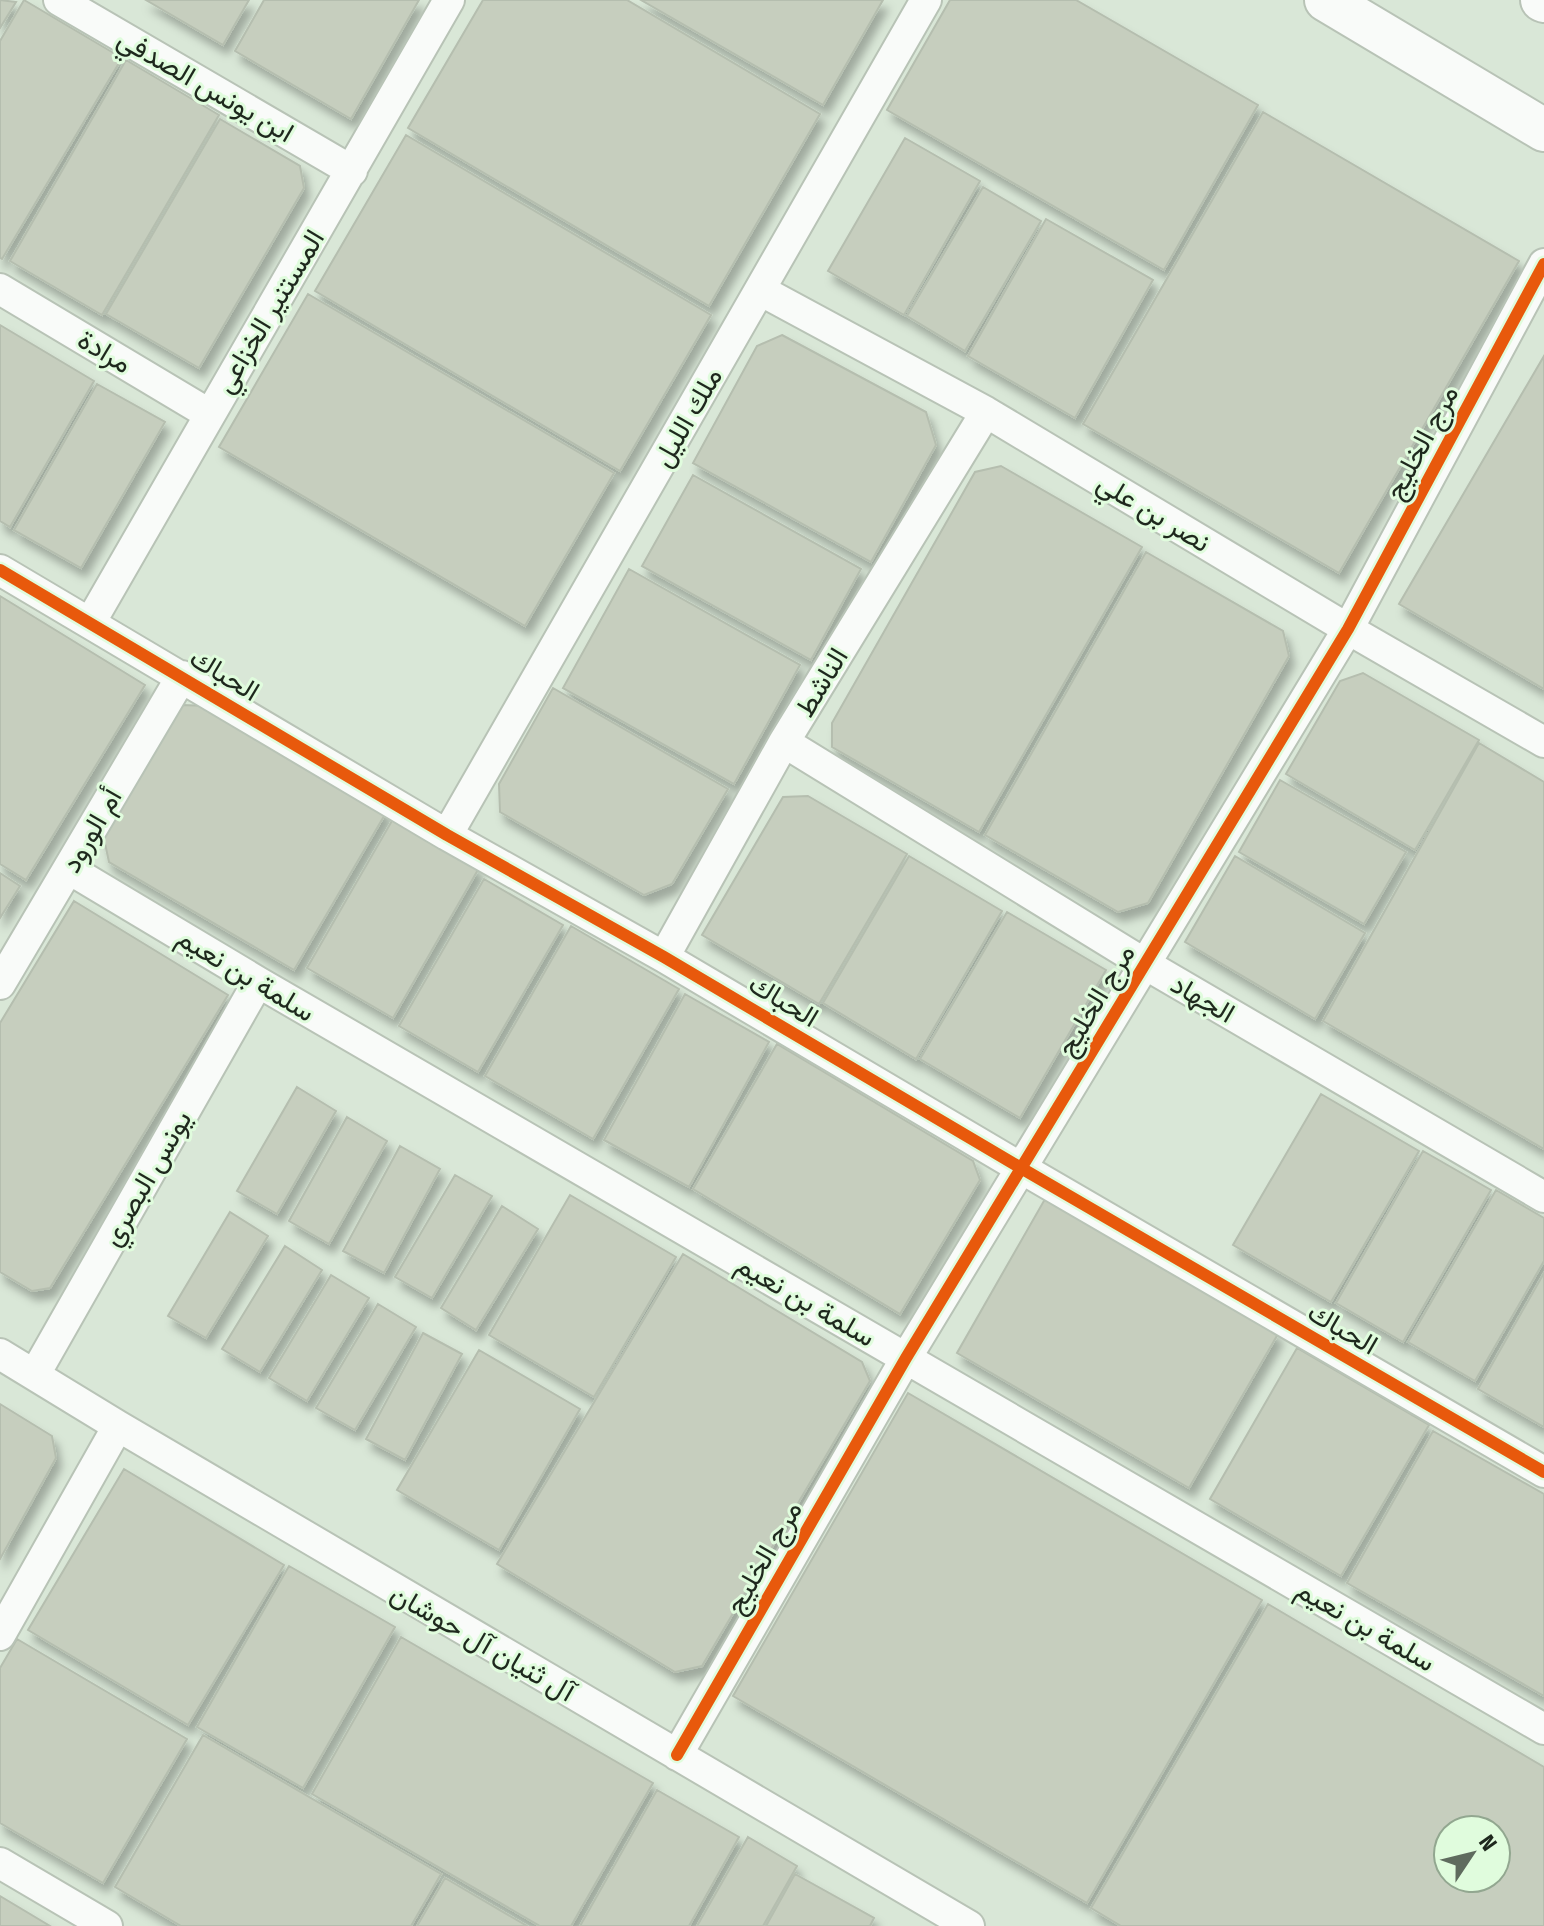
<svg xmlns="http://www.w3.org/2000/svg" width="1544" height="1926" font-family="'Fira Sans Condensed',Vazirmatn,sans-serif">
<style>
.building{fill:#c6cebe;stroke:#b5beaf;stroke-width:2;fill-rule:evenodd;filter:url(#shadow)}
.lines{fill:none;stroke-linecap:round;stroke-linejoin:round}
.minor-casing{stroke:#b8c3b6;stroke-width:34}
.secondary-casing{stroke:#b8c3b6;stroke-width:46}
.minor{stroke:#f9fbf9;stroke-width:30}
.secondary{stroke:#f9fbf9;stroke-width:42}
.cycleway-casing{stroke:#e0fcdd;stroke-width:17}
.cycleway{stroke:#e8590c;stroke-width:12}
.labels{text-anchor:middle;stroke-width:6;stroke-linejoin:round;paint-order:stroke}
.street-label{font-size:28px;fill:#1e281d;stroke:#e0fcdd}
</style>
<defs>
<filter id="shadow"><feDropShadow dx="5" dy="9" stdDeviation="4" flood-color="#0004"/></filter>
</defs>
<rect width="100%" height="100%" fill="#d9e7d7"/>
<!-- building -->
<path class="building" d="M0 0 16 2 0 28Z
M24 0 122 58 2 259 0 258V41Z
M146 0H249L223 45Z
M264 0H419L351 119 235 51Z
M483 0H627L820 114 709 306 408 128Z
M641 0H883L823 105Z
M950 0H1076L1258 105 1164 270 887 110Z
M126 60 219 115 102 315 10 261Z
M1263 112 1519 261 1339 573 1083 424Z
M220 119 300 166 304 188 199 368 106 314Z
M406 135 711 315 620 471 315 291Z
M905 138 980 181 904 315 828 271Z
M983 187 1041 221 965 351 907 316Z
M1046 219 1153 280 1075 418 968 356Z
M308 294 614 473 525 626 219 447Z
M0 325 94 381 10 527 0 521Z
M782 335 926 412 936 445 871 562 693 463 757 346Z
M1544 356V689L1399 604Z
M97 384 165 422 81 568 14 530Z
M1001 466 1142 547 979 832 832 747V723L975 472Z
M693 475 861 569 811 660 642 566Z
M1146 552 1283 631 1289 656 1148 903 1118 912 985 835Z
M629 569 800 665 734 784 563 688Z
M0 596 145 685 26 880 0 864Z
M1363 673 1479 740 1415 850 1286 774 1340 681Z
M553 688 728 789 672 884 644 895 500 812 499 784Z
M182 705 208 706 387 811 294 970 109 862 103 834Z
M1479 743 1544 782V1149L1323 1021Z
M1280 780 1406 852 1364 924 1239 852Z
M808 796 907 854 819 1004 702 935 783 797Z
M393 819 479 868 393 1018 307 968Z
M909 856 1002 911 916 1059 823 1003Z
M1235 856 1365 933 1315 1019 1185 942Z
M0 873 20 886 0 918Z
M484 879 563 925 478 1072 399 1026Z
M74 901 228 995 50 1288 32 1291 0 1272V1023Z
M1007 912 1106 970 1020 1118 920 1059Z
M571 926 679 989 593 1139 485 1076Z
M685 994 769 1042 689 1187 604 1140Z
M777 1044 973 1161 980 1180 900 1314 693 1189Z
M297 1087 336 1111 277 1214 237 1191Z
M1321 1094 1419 1151 1331 1302 1233 1245Z
M347 1117 387 1141 329 1244 289 1221Z
M400 1146 440 1169 384 1273 343 1251Z
M1423 1151 1491 1190 1403 1342 1336 1303Z
M455 1175 492 1196 432 1298 395 1277Z
M1496 1190 1544 1218V1261L1475 1381 1408 1342Z
M570 1195 676 1257 594 1397 489 1335Z
M1045 1199 1278 1334 1189 1488 957 1353Z
M502 1206 538 1229 476 1330 441 1308Z
M230 1212 268 1236 206 1338 168 1316Z
M285 1246 322 1270 260 1372 222 1349Z
M683 1254 862 1362 870 1381 702 1666 675 1672 497 1564Z
M1544 1273V1427L1478 1389Z
M331 1275 369 1298 307 1401 269 1378Z
M378 1304 416 1327 355 1430 316 1408Z
M423 1333 462 1354 405 1460 366 1439Z
M1297 1348 1429 1425 1341 1576 1210 1499Z
M479 1350 580 1409 499 1550 397 1490Z
M908 1393 1262 1600 1087 1903 733 1696Z
M0 1404 52 1436 56 1458 0 1559Z
M1433 1431 1544 1494V1696L1347 1583Z
M124 1469 284 1565 188 1725 28 1630Z
M289 1566 395 1627 303 1788 197 1727Z
M1268 1604 1544 1767V1926H1121L1091 1908ZM1448 1830H1496V1878H1448Z
M401 1637 653 1783 571 1926H540L312 1794Z
M17 1639 187 1739 103 1883 0 1823V1668Z
M203 1735 441 1874 411 1926H181L115 1887Z
M657 1790 739 1837 689 1926H580Z
M748 1837 797 1866 763 1926H697Z
M795 1874 874 1918 870 1926H766Z
M445 1878 527 1926H417Z
M0 1896 50 1926H0Z"/>
<g class="lines">
<!-- minor casing -->
<g class="minor-casing">
<path id="minor" d="M59 0 352 171
M0 289 209 414
M760 290 986 412 1348 629 1544 742
M0 570 447 835 664 957 1021 1168 1544 1472
M90 623 449 0
M784 742 1145 964 1544 1197
M447 835 926 0
M69 869 258 982 1544 1729
M664 957 784 742 986 412
M0 984 182 676
M0 1354 118 1426 969 1926
M35 1374 258 982
M0 1635 118 1426
M677 1755 906 1358 1348 629 1544 264
M0 1863 107 1926"/>
</g>
<!-- secondary casing -->
<g class="secondary-casing">
<path id="secondary" d="M1326 0 1544 130
M1542 0 1544 1"/>
</g>
<!-- minor -->
<use href="#minor" class="minor"/>
<!-- secondary -->
<use href="#secondary" class="secondary"/>
<!-- cycleway casing -->
<g class="cycleway-casing">
<path id="cycleway" d="M0 570 447 835 664 957 1021 1168 1544 1472
M677 1755 906 1358 1348 629 1544 264"/>
</g>
<!-- cycleway -->
<use href="#cycleway" class="cycleway"/>
</g>
<g class="labels">
<!-- street labels -->
<g class="street-label">
<text transform="translate(206 85) rotate(30)" y="10">ابن يونس الصدفي</text>
<text transform="translate(269 311) rotate(-59)" y="10">المستنير الخزاعي</text>
<text transform="translate(105 351) rotate(31)" y="10">مرادة</text>
<text transform="translate(687 417) rotate(-60)" y="10">ملك الليل</text>
<text transform="translate(1421 442) rotate(-62)" y="10">مرج الخليج</text>
<text transform="translate(1154 512) rotate(31)" y="10">نصر بن علي</text>
<text transform="translate(225 674) rotate(31)" y="10">الحباك</text>
<text transform="translate(821 682) rotate(-59)" y="10">الناشط</text>
<text transform="translate(91 830) rotate(-60)" y="10">أم الورود</text>
<text transform="translate(246 974) rotate(31)" y="10">سلمة بن نعيم</text>
<text transform="translate(1203 998) rotate(30)" y="10">الجهاد</text>
<text transform="translate(784 1000) rotate(31)" y="10">الحباك</text>
<text transform="translate(1095 1000) rotate(-59)" y="10">مرج الخليج</text>
<text transform="translate(146 1178) rotate(-60)" y="10">يونس البصري</text>
<text transform="translate(806 1300) rotate(30)" y="10">سلمة بن نعيم</text>
<text transform="translate(1343 1328) rotate(30)" y="10">الحباك</text>
<text transform="translate(763 1557) rotate(-60)" y="10">مرج الخليج</text>
<text transform="translate(1366 1625) rotate(30)" y="10">سلمة بن نعيم</text>
<text transform="translate(483 1642) rotate(30)" y="10">آل ثنيان آل حوشان</text>
</g>
</g>
<!-- north arrow -->
<g transform="translate(1472 1854) rotate(55)"><circle r="38" fill="#e0fcdd" stroke="#92a790" stroke-width="2"/>
<path d="M0-6L14 30L0 20L-14 30Z" fill="#5f6b5e"/>
<text y="-12" font-size="22" font-weight="bold" text-anchor="middle" fill="#1e281d">N</text>
</g>
</svg>
